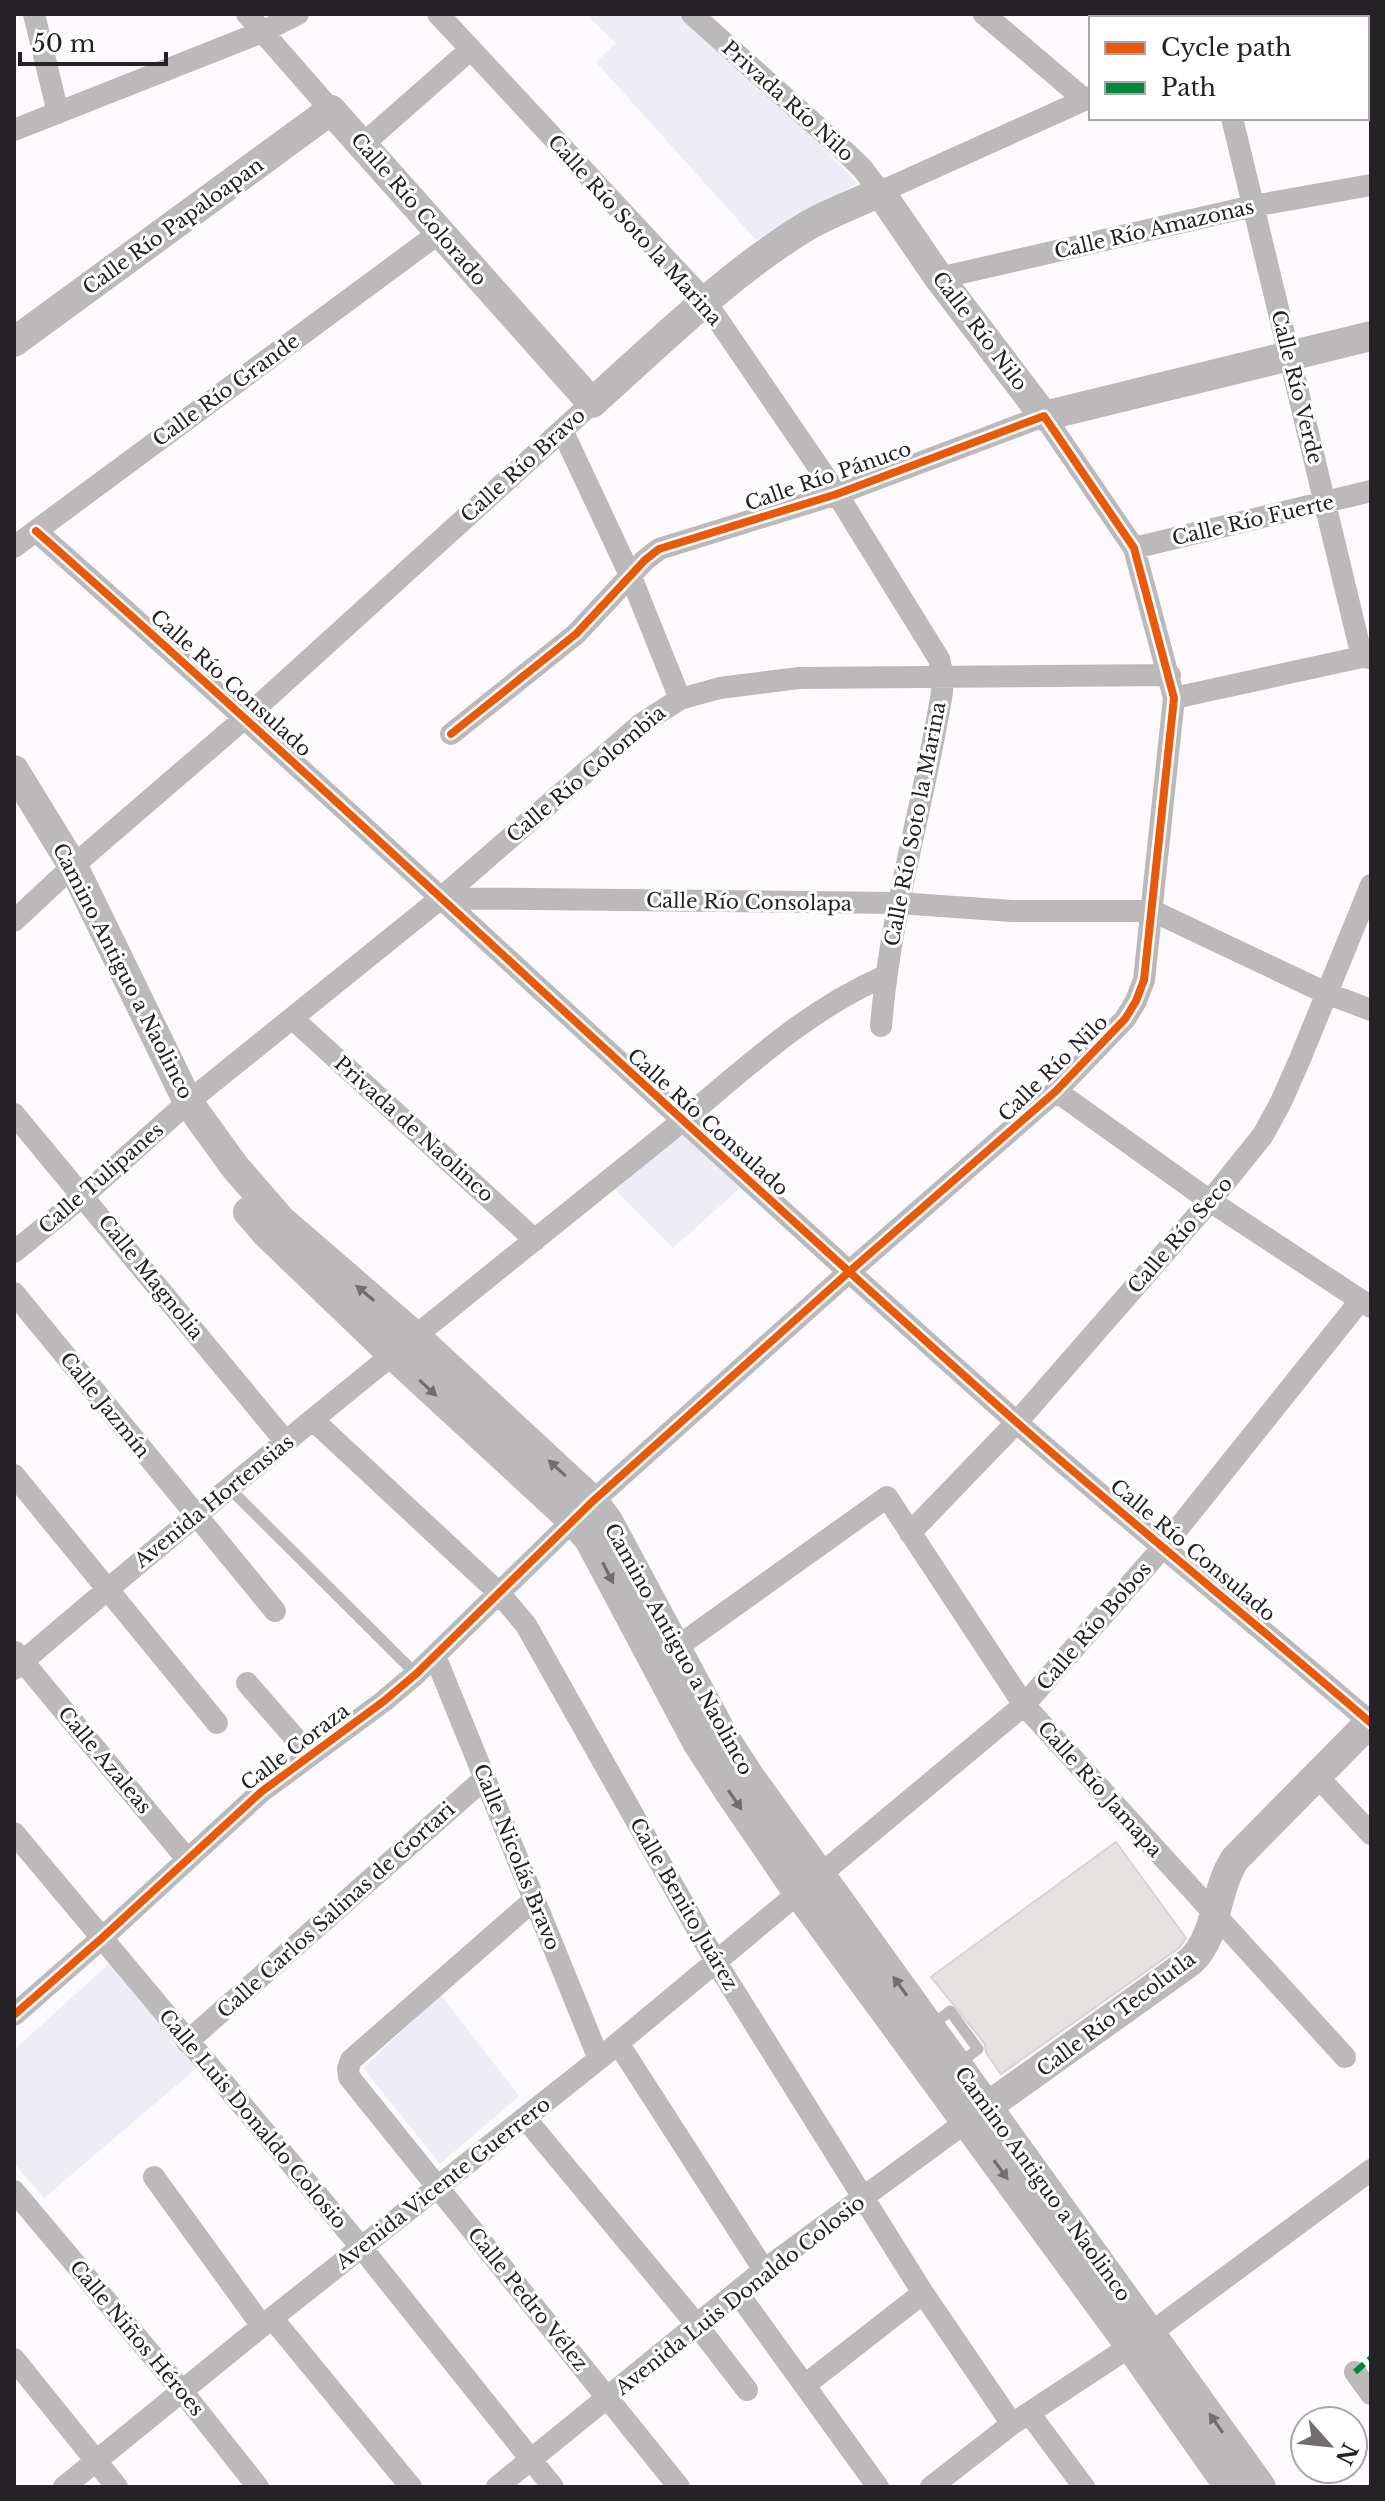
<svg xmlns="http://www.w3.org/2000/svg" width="1385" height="2501" font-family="'Libre Baskerville',serif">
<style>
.education{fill:#eeecf4}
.building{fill:#e7e2e2;stroke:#d8d2d3;stroke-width:2}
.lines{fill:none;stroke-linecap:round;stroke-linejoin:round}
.lane{stroke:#bcb9bb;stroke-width:11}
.street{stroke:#bcb9bb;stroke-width:22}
.secondary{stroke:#bcb9ba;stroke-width:30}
.quiet{stroke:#00873e;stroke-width:6;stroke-dasharray:12 6;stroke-linecap:butt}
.cycleway-casing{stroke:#fff;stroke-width:13}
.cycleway{stroke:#e8590c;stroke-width:8}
.oneway{fill:#716d70}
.labels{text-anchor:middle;stroke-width:6;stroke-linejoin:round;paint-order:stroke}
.street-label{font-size:20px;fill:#262126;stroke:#fff}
</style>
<rect width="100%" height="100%" fill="#fdfafd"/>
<!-- education -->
<path class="education" d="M593 14H688L858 183 756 240 596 62 616 43 590 18Z
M680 1131 740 1188 673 1248 614 1188Z
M113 1960 198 2067 44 2198 14 2163V2050Z
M441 1995 519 2096 440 2164 363 2068Z"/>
<!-- building -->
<path class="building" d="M1116 1842 1186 1938 1179 1948 1001 2074 986 2053 985 2044 931 1977Z"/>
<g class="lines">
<!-- lane -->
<path class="lane" d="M230 1489 416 1674
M931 2026 950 2011 978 2049 960 2063"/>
<!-- street -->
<path class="street" d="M34 14 58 113
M247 14 331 110
M438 14 705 301 837 494 939 659 943 676 942 692C924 804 890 912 881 1026
M692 14 841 148 862 168 880 192 1091 97
M984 14 1085 100
M1130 14 1135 18
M1261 18 1270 14
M1232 118 1362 657
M14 130 262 32 298 14
M362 145 471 49
M939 278 1253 206 1371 185
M562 430 631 577 680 699
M36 531C366 823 685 1128 1014 1420 1131 1523 1253 1621 1371 1723
M14 547 439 233
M1134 548 1371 491
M1174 698 1362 657 1371 658
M441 898 898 903 1012 911H1153L1326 993 1371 1010
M14 921 73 866 246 717 592 403
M293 1019 535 1240
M1056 1091 1210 1201 1371 1307
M14 1114 286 1442
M14 1252 84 1195 188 1102 441 898 641 724 680 699 720 688 799 678 1170 675
M14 1293 275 1611
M313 1420 499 1593 526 1625 716 1962 923 2293 1012 2424
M14 1475 217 1723
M910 1533 1017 1422 1210 1201 1263 1135 1281 1102 1300 1059 1371 885
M677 1647 887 1497 1024 1705 1345 2057
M15 1652 187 1859
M435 1656 599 2059
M14 1669C204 1506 399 1349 594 1192 630 1163 667 1134 702 1104 760 1055 814 1007 885 976
M247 1683 309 1754
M1317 1776 1371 1834
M14 1833 361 2247 553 2487
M534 1900 351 2060 348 2069 349 2077 679 2487
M14 2015 102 1938 261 1792 384 1701 416 1674 593 1501 850 1271 1056 1091 1125 1019 1136 1001 1144 980 1174 698 1134 548 1044 416 837 494 659 549 645 560 576 634 451 734
M187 2042 485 1778
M618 2043 764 2270
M525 2118 697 2325 747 2390
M154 2177 262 2326
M14 2191 182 2391 258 2487
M737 2292 878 2487
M272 2318 411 2487
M14 2359 117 2487
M1355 2372 1371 2394
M805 2385 923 2293
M1029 2413 1084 2487
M64 2487 262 2326 599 2059 1024 1705 1164 1546 1360 1301
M497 2487 764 2270 966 2122
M931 2487 1012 2424 1152 2332 1371 2170"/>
<!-- secondary -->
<path class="secondary" d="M14 342 331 110 592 403C659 343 725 277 802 229 826 214 855 204 880 192L939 278 1044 416 1371 336
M14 770 73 866 188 1102 235 1167 281 1220 415 1336 593 1501 608 1521 724 1737 750 1777 1261 2487
M248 1212 267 1234 393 1355 573 1521 589 1539 697 1742 730 1793 799 1894 1130 2346 1229 2487
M970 2119 1191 1961C1219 1933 1214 1891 1235 1859L1371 1721"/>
<!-- quiet -->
<path class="quiet" d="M1355 2372 1371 2358"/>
<!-- cycleway casing -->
<g class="cycleway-casing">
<path id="cycleway" d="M36 531C366 823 685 1128 1014 1420 1131 1523 1253 1621 1371 1723
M14 2015 102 1938 261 1792 384 1701 416 1674 593 1501 850 1271 1056 1091 1125 1019 1136 1001 1144 980 1174 698 1134 548 1044 416 837 494 659 549 645 560 576 634 451 734"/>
</g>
<!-- cycleway -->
<use href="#cycleway" class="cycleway"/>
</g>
<!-- one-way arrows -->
<defs><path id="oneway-solid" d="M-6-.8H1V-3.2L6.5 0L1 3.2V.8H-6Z" transform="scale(2)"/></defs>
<g class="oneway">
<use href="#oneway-solid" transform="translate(365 1293) rotate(-140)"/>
<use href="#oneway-solid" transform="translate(428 1388) rotate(43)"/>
<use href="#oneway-solid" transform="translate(557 1468) rotate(-137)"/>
<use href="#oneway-solid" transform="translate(608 1573) rotate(63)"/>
<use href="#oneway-solid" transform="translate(735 1800) rotate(56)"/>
<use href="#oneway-solid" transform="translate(900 1986) rotate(-126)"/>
<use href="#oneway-solid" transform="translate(1001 2170) rotate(54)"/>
<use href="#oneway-solid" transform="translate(1216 2423) rotate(-125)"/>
</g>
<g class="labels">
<!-- street labels -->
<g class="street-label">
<text transform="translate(788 101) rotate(42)" y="7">Privada Río Nilo</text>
<text transform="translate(419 209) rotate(49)" y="7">Calle Río Colorado</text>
<text transform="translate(173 226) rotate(-36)" y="7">Calle Río Papaloapan</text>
<text transform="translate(1154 229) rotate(-13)" y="7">Calle Río Amazonas</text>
<text transform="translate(635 230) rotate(48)" y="7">Calle Río Soto la Marina</text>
<text transform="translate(980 331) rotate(53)" y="7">Calle Río Nilo</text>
<text transform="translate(1297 387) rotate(76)" y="7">Calle Río Verde</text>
<text transform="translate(226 390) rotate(-36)" y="7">Calle Río Grande</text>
<text transform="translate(523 465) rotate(-42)" y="7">Calle Río Bravo</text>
<text transform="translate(828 476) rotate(-19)" y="7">Calle Río Pánuco</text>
<text transform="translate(1253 520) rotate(-13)" y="7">Calle Río Fuerte</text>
<text transform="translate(231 683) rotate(42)" y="7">Calle Río Consulado</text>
<text transform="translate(586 774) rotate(-40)" y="7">Calle Río Colombia</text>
<text transform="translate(915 824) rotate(-79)" y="7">Calle Río Soto la Marina</text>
<text transform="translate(749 902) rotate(1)" y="7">Calle Río Consolapa</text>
<text transform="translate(123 971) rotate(63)" y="7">Camino Antiguo a Naolinco</text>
<text transform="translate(1053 1068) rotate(-44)" y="7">Calle Río Nilo</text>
<text transform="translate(708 1122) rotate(42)" y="7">Calle Río Consulado</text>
<text transform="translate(414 1129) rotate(42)" y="7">Privada de Naolinco</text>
<text transform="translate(101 1178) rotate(-41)" y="7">Calle Tulipanes</text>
<text transform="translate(1180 1235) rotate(-49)" y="7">Calle Río Seco</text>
<text transform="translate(151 1277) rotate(51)" y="7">Calle Magnolia</text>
<text transform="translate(105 1405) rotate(51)" y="7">Calle Jazmín</text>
<text transform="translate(214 1501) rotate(-39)" y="7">Avenida Hortensias</text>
<text transform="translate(1193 1550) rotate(40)" y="7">Calle Río Consulado</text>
<text transform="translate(1094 1626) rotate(-49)" y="7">Calle Río Bobos</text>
<text transform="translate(679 1649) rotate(61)" y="7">Camino Antiguo a Naolinco</text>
<text transform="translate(295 1747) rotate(-37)" y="7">Calle Coraza</text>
<text transform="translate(105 1760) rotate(50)" y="7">Calle Azaleas</text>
<text transform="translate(1100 1789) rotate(48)" y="7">Calle Río Jamapa</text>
<text transform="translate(517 1857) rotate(68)" y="7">Calle Nicolás Bravo</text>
<text transform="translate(684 1904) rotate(60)" y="7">Calle Benito Juárez</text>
<text transform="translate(336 1910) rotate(-42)" y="7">Calle Carlos Salinas de Gortari</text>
<text transform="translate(1116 2014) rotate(-37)" y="7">Calle Río Tecolutla</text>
<text transform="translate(253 2119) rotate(50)" y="7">Calle Luis Donaldo Colosio</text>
<text transform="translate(443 2183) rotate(-38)" y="7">Avenida Vicente Guerrero</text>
<text transform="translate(1043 2184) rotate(54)" y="7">Camino Antiguo a Naolinco</text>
<text transform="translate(740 2295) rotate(-38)" y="7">Avenida Luis Donaldo Colosio</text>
<text transform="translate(528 2299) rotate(51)" y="7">Calle Pedro Vélez</text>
<text transform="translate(137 2338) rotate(50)" y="7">Calle Niños Héroes</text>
</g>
</g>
<!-- border -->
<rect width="1385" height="2501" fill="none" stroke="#262126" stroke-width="32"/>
<!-- legend -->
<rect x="1089" y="16" width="280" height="104" fill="#ffffff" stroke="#a8a6a8" stroke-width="2"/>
<rect x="1105" y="42" width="40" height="12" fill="#e8590c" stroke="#a8a6a8" stroke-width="2"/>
<text x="1161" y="56" font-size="24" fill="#262126">Cycle path</text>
<rect x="1105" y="82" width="40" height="12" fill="#00873e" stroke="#a8a6a8" stroke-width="2"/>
<text x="1161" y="96" font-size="24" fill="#262126">Path</text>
<!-- north arrow -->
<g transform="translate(1329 2445) rotate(117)"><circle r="38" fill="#ffffff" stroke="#a8a6a8" stroke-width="2"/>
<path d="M0-6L14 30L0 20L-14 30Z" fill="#716d71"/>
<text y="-12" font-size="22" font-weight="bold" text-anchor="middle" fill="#262126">N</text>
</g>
<!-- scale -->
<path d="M20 52v12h146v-12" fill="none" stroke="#262126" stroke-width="4"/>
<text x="32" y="52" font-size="24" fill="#262126" stroke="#ffffff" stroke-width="6" paint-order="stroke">50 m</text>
</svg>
